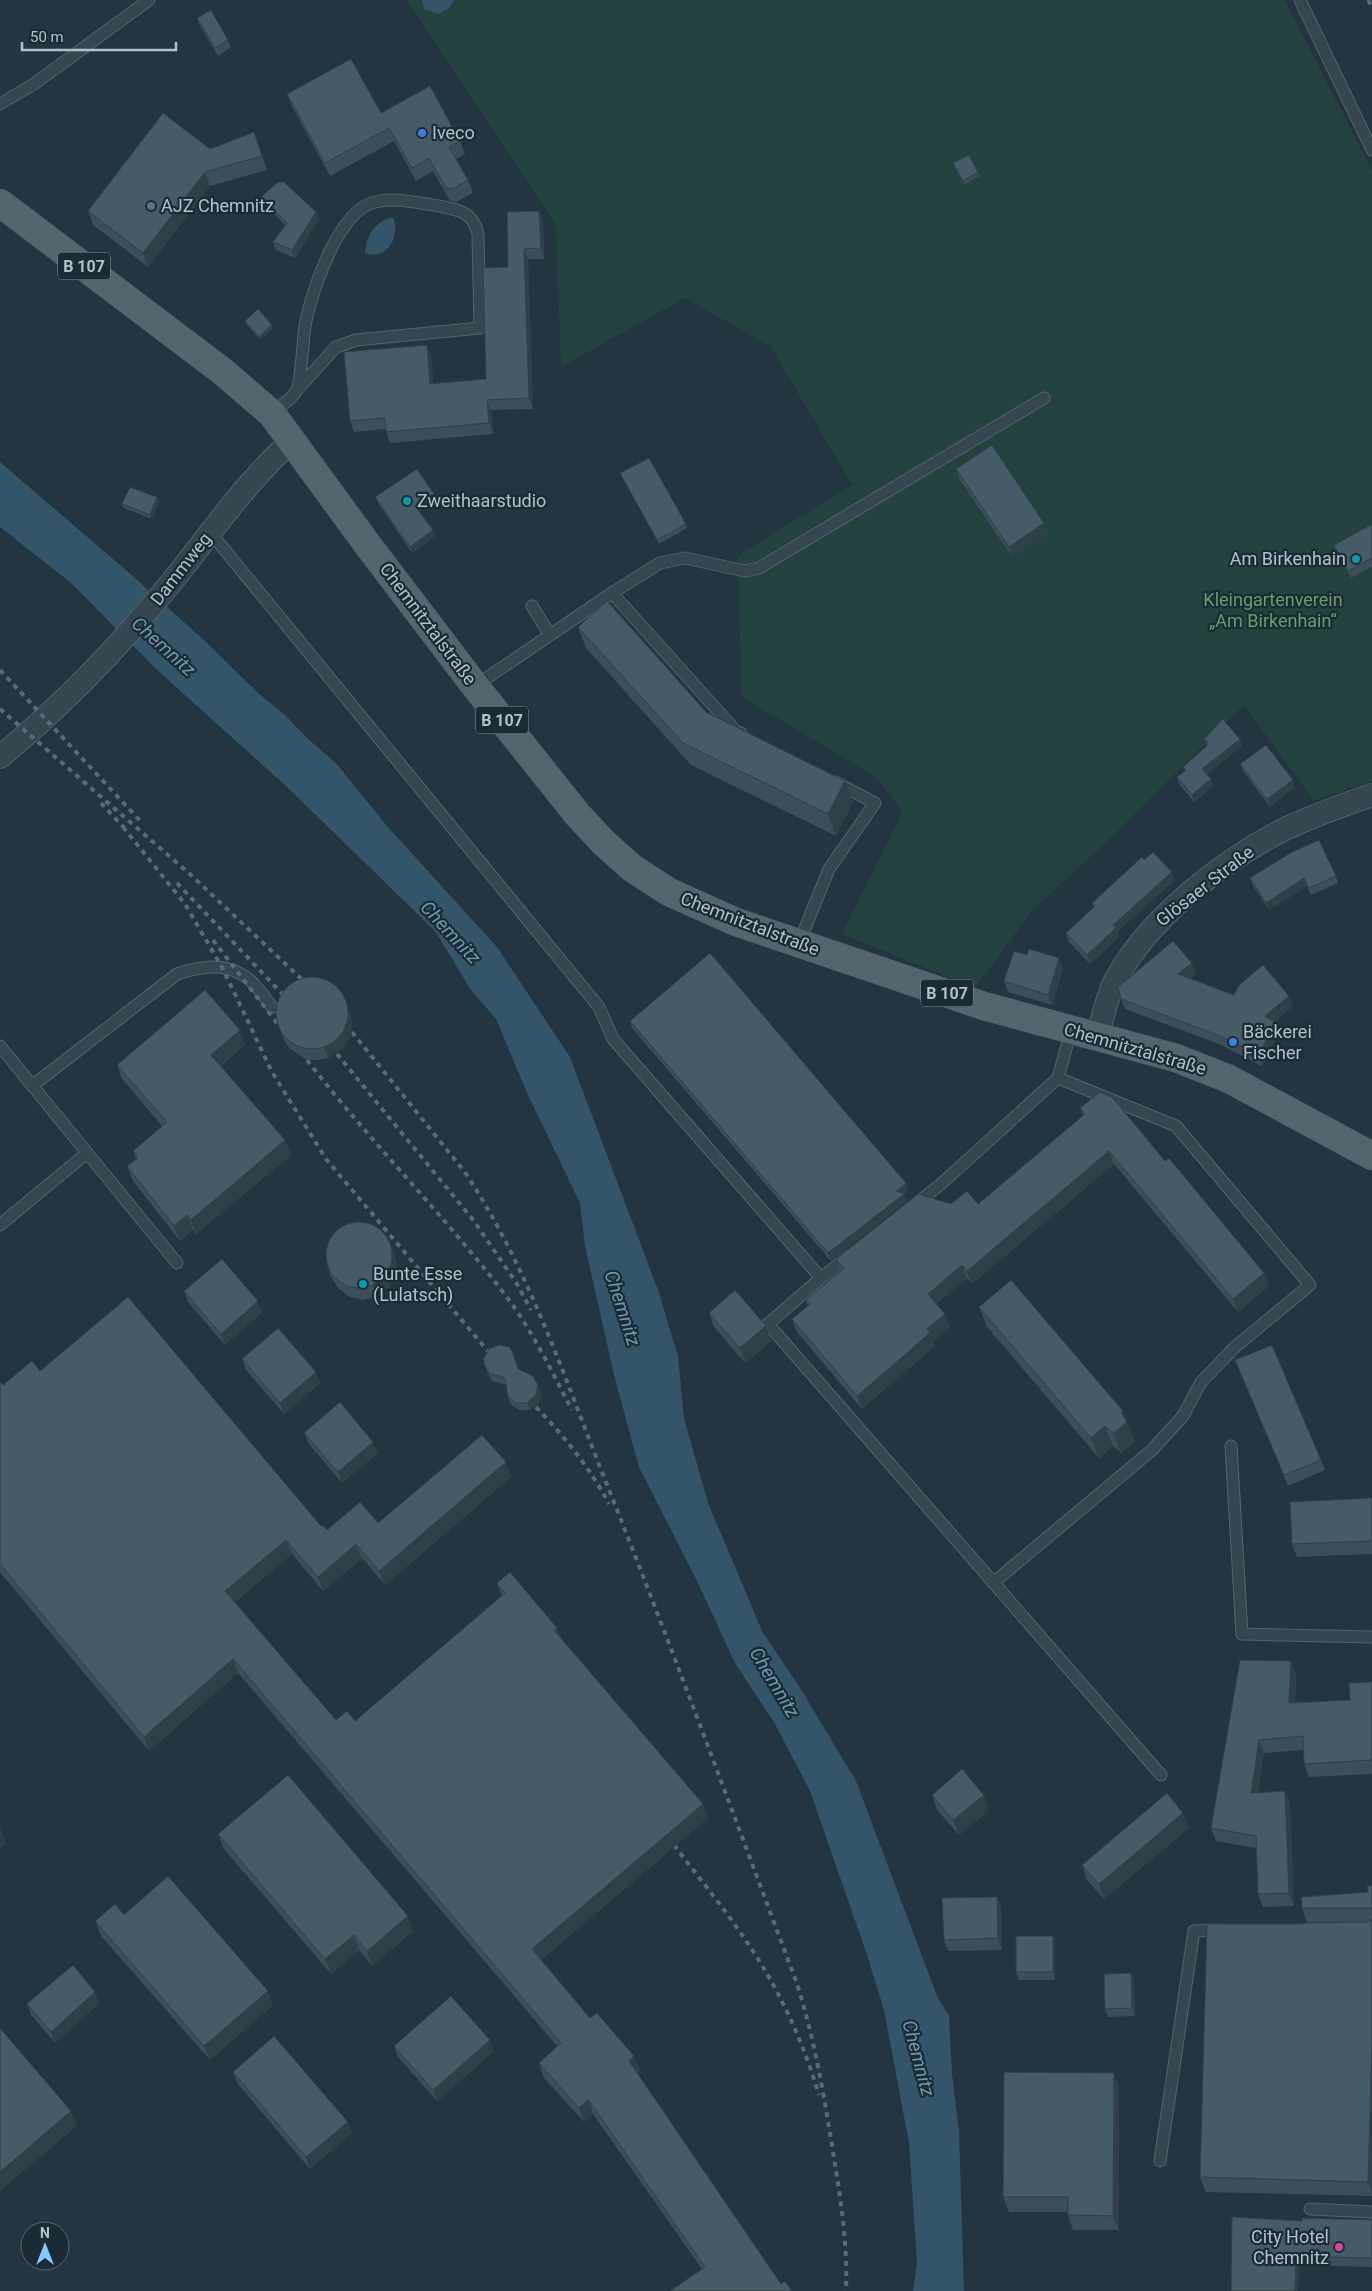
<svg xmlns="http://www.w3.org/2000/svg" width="1372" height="2291" font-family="Roboto,sans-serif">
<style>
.green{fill:#24423f}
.water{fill:#34546a}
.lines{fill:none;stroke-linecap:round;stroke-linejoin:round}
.lane-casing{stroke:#54646e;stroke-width:13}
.street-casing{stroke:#54646e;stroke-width:24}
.primary-casing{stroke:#42525c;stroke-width:29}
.lane{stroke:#364650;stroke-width:11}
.street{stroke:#364650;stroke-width:22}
.primary{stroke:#546570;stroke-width:28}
.rail{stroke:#586b78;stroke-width:4;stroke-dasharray:5 5;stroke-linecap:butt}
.wall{fill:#3b4e59}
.shaded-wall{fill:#304048}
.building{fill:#455b67;stroke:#304048}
.shop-dot{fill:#3f7fe0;stroke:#1b2b35;stroke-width:2}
.service-dot{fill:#5c6f8a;stroke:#1b2b35;stroke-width:2}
.culture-dot{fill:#0f9aa8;stroke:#1b2b35;stroke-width:2}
.hotel-dot{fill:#d1479c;stroke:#1b2b35;stroke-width:2}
.labels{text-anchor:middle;stroke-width:4.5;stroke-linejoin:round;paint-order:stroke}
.shield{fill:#1b2b35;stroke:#85949e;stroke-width:1}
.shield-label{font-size:16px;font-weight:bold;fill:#b2c1cb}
.poi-label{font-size:18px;fill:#b2c1cb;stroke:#1b2b35;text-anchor:start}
.street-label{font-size:18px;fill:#b2c1cb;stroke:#1b2b35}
.park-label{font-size:18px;fill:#679f69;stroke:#1b2b35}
.water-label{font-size:19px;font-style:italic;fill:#7098b2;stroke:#1b2b35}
</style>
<rect width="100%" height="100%" fill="#223541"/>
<!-- green -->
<path class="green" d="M407 0H1285L1372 171V781L1314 801 1244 705 1113 836 1032 911 975 988 842 934 903 812 876 777 742 697 737 556 852 485 771 347 685 298 561 367 556 225Z"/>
<!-- water -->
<path class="water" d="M422 0H454L449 8 439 14 424 9Z
M393 217C401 237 387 261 365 253 366 236 375 221 393 217Z
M0 462 134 577 206 642 258 693 284 714 308 739 336 763 387 826 497 947 570 1057 658 1290 678 1356 684 1418 708 1503 763 1633 799 1686 856 1781 937 1996 949 2016 952 2074 959 2131 964 2291H913L917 2262 909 2143 884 2010 866 1952 810 1791 775 1724 735 1663 697 1581 639 1467 615 1379 585 1246 580 1203 527 1093 496 1019 471 990 435 931 287 787 156 669 70 582 0 527Z"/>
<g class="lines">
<!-- lane casing -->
<g class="lane-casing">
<path id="lane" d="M1300 0 1372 150
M0 104 34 84 149 0
M272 414C279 407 292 399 297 390 301 382 303 339 305 326 311 293 338 210 375 202 396 197 418 203 439 206 459 210 473 212 478 234L480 328 356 340 336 347 297 390
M210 532 599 1007 613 1039 821 1278 768 1324 1161 1775
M612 593 736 731 741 733
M532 606 550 635
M475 686 612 593 660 563 685 558 745 571 759 568 1044 398
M799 943 829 869 875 803 835 782
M0 1046 177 1263
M32 1086 177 974C195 968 221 963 239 973 253 979 263 995 272 1007
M913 1206 941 1184 1058 1078 1071 1031
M0 1225 87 1153
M821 1278 849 1256
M1231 1446 1242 1634 1372 1637
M993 1583 1152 1450 1183 1416 1201 1382 1209 1374 1235 1347 1310 1285 1176 1126 1058 1078
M1160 2161 1194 1931 1221 1930
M1310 2209 1372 2212"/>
</g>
<!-- street casing -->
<g class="street-casing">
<path id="street" d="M0 757C63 705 119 647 170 584 210 535 245 482 293 440
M1097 1038C1102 1020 1106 1000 1114 983 1146 920 1224 859 1287 828 1315 815 1343 805 1372 795"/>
</g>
<!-- primary casing -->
<g class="primary-casing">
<path id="primary" d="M0 203 222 371 272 414 367 544 475 686 577 814 603 842 632 868 669 892 736 922 984 1006 1176 1058 1229 1079 1372 1156"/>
</g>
<!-- lane -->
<use href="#lane" class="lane"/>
<!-- street -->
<use href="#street" class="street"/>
<!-- primary -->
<use href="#primary" class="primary"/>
<!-- rail -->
<path class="rail" d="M1368 0 1372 7
M0 670 143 824
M0 709 191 875 312 989
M101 803 128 832
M123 827 185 904 223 969 272 1072 326 1159 492 1356
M177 883 289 1001
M213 940 280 1027
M352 1032 464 1171C524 1260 559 1362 598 1462 667 1634 731 1808 796 1981 813 2033 822 2085 831 2139 839 2190 848 2239 846 2291
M337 1054 474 1221 517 1284 531 1310
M307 1060C369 1140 441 1212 503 1292 531 1328 551 1370 572 1410
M536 1407C564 1436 590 1468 609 1504
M674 1845C703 1883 733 1919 758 1959 784 2000 805 2048 819 2095"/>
</g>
<!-- wall -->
<path class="wall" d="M197 18 228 40 231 47 218 56 200 26Z
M287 94 381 113 460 141 465 154 456 159 468 180 473 193 456 202 450 201 433 171 416 181 394 141 330 176 292 107Z
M254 132 267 170 210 186 148 267 93 225 88 211 210 149Z
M953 163 978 172 980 176 964 185Z
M261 197 316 212 319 219 295 258 276 250 273 242 285 225 264 204Z
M539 211 543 222 544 259H528L533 409 491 410 493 434 390 443 386 432V429L354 432 350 421 431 355 433 383 486 379 508 267Z
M245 321 274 328 260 340 246 324Z
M956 469 1048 534 1013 558 960 480Z
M620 473 686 524 687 528 659 544Z
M157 497 159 501 152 519 124 508 122 504Z
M375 497 436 500 419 512 433 530 435 536 412 553 378 503Z
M1372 524V567L1351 578 1336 552 1334 545Z
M578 627 706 712 853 802 836 836 691 765 586 648Z
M1204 739H1240L1242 746 1207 774 1213 786 1194 802 1179 784 1177 777 1185 771 1183 767 1207 746Z
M1240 764 1295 787 1270 807 1243 771Z
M1144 860 1172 872 1175 880 1117 932 1119 937 1090 964 1069 942 1066 933 1094 907 1092 903Z
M1336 876 1338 883 1311 895 1307 886 1269 910 1253 886 1250 878Z
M1059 958 1063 969 1052 1005 1008 992 1004 981Z
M1196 974 1190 979 1234 995 1293 1006 1275 1022 1279 1032 1262 1066 1219 1044 1125 1009 1121 999Z
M349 1010 352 1021V1032L344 1048 328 1058 318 1060H307L289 1048 283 1038 279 1027Z
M630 1021 906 1183 908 1190 904 1194 906 1202 831 1261 632 1028Z
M240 1030 245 1045 221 1066 285 1140 291 1155 196 1234 193 1230 180 1241 133 1181 127 1166 136 1160 133 1151 162 1126 122 1079 117 1065Z
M1080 1108 1165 1161 1264 1273 1269 1286 1238 1312 1114 1164 972 1284 967 1278 936 1304 950 1327 933 1341 935 1346 862 1409 797 1332 792 1319 808 1306 806 1300 840 1271 836 1259 951 1204H978L1083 1116Z
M393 1250 397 1265 396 1273 389 1287 378 1296 363 1300 350 1297 338 1288 331 1277 327 1265Z
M184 1291 262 1312 225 1345 188 1302Z
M979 1307 1126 1420 1135 1442 1121 1453 1113 1446 1099 1458 987 1327Z
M709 1313 766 1326 771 1341 745 1363 714 1327Z
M512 1351 519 1369 541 1393 539 1403 530 1410H519L510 1404 508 1396 506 1385 492 1381 487 1371 484 1364Z
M242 1359 316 1372 320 1383 284 1414 246 1370Z
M1235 1360 1321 1460 1325 1470 1288 1486Z
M40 1371 327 1530 378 1523 506 1462 511 1477 385 1585 362 1558 323 1591 292 1554 235 1602 336 1720 355 1721 502 1597 497 1583 557 1628 561 1638 703 1804 708 1818 541 1960 590 2018 634 2056 640 2071 637 2073 781 2284 792 2291 702 2269 593 2114 584 2122 544 2078 539 2063 557 2046 238 1673 149 1751 0 1572V1382L3 1385Z
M304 1433 378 1453 342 1483 309 1444Z
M1372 1498V1554L1297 1557 1292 1544Z
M1296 1674 1295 1703 1350 1700 1372 1682V1774L1309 1777 1304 1764 1303 1750 1264 1753 1258 1793 1290 1804 1294 1906 1263 1907 1258 1894 1256 1848 1216 1841 1211 1828Z
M932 1795 989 1810 959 1835 937 1810Z
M1189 1828 1104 1899 1087 1880 1082 1865Z
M218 1834 413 1931 372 1966 359 1950 331 1974 224 1849Z
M1372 1886V2196L1206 2192 1200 2177 1303 1924 1346 1922H1307L1302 1908 1368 1892Z
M997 1897 1001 1908 1002 1950 948 1951 944 1940Z
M124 1915 273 2005 210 2060 101 1936 95 1921Z
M1055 1943V1980H1019L1016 1972Z
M1131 1973 1134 1980 1135 2016 1108 2017 1105 2009Z
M99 2003 55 2043 31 2015 27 2004Z
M490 2040 494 2051 437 2101 398 2057 394 2046Z
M233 2072 352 2133 310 2169 237 2083Z
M1119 2088V2230H1073L1068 2215V2212H1009L1003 2197Z
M1372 2220V2267L1299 2265 1298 2291H1231L1302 2221Z"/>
<!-- shaded-wall -->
<path class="shaded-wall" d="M205 172 210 186 148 267 143 253Z
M539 211 543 222 544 259 541 248Z
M316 212 319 219 295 258 292 250Z
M524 249 528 259 533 409 529 398Z
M272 325 274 328 260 340 259 337Z
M427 345 431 355 434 394 430 384Z
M487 400 491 410 493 434 489 423Z
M434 494 436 500 418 513 415 506Z
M157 497 159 501 152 519 150 515Z
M1044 523 1048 534 1013 558 1009 547Z
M433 530 435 536 412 553 410 547Z
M1240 739 1242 746 1205 776 1202 769Z
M1211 779 1213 786 1194 802 1192 795Z
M1293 780 1295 787 1270 807 1267 799Z
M845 781 853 802 836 836 828 814Z
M1172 872 1175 880 1117 932 1119 937 1090 964 1087 955 1113 925Z
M1304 878 1307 886 1269 910 1266 903Z
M1059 958 1063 969 1052 1005 1048 995Z
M1192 963 1196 974 1182 985 1178 974Z
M1289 996 1293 1006 1269 1027 1265 1016Z
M345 999 352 1021V1032L344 1048 328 1058 324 1047Z
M1275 1022 1279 1032 1262 1066 1259 1055Z
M240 1030 245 1045 216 1069 211 1055Z
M285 1140 291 1155 196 1234 191 1220Z
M1109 1151 1114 1164 972 1284 967 1271Z
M906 1183 908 1190 901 1196 904 1194 906 1202 831 1261 828 1253Z
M187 1215 193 1230 180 1241 174 1226Z
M389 1239 397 1265 396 1273 389 1287 378 1296 373 1285Z
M962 1265 967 1278 933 1307 928 1294Z
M1264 1273 1269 1286 1238 1312 1233 1299Z
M258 1301 262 1312 225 1345 221 1334Z
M945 1314 950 1327 933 1341 935 1346 862 1409 857 1396 927 1329Z
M766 1326 771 1341 745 1363 740 1348Z
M316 1372 320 1383 284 1414 280 1403Z
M538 1385 541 1393 539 1403 530 1410 527 1403Z
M1123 1411 1135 1442 1121 1453 1114 1433 1121 1412Z
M1105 1426 1113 1446 1099 1458 1091 1438Z
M373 1442 378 1453 342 1483 338 1472Z
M506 1462 511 1477 385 1585 379 1571Z
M286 1540 292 1554 231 1606 225 1591Z
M356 1544 362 1558 323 1591 318 1577Z
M557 1628 563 1642 554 1630Z
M233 1659 238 1673 149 1751 144 1737Z
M1291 1661 1296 1674 1294 1716 1289 1703Z
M1259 1740 1264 1753 1256 1806 1251 1793Z
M1285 1791 1290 1804 1294 1906 1289 1893Z
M984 1795 989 1810 959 1835 953 1820Z
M703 1804 708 1818 537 1964 532 1949Z
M1183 1813 1189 1828 1104 1899 1099 1884Z
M0 1829H1L6 1844 0 1849Z
M997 1897 1001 1908 1002 1950 998 1938Z
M408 1916 413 1931 372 1966 367 1951Z
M354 1935 359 1950 331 1974 325 1959Z
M1053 1936 1055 1943V1980L1053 1972Z
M1131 1973 1134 1980 1135 2016 1132 2008Z
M268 1991 273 2005 210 2060 204 2046Z
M95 1992 99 2003 55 2043 51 2032Z
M490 2040 494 2051 437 2101 433 2090Z
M1372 2042V2192L1368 2182Z
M634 2056 640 2071 634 2076 629 2061Z
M1114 2073 1119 2088V2230L1113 2216Z
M588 2099 593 2114 584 2122 579 2108Z
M71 2111 77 2126 0 2191V2172Z
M348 2122 352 2133 310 2169 306 2157Z
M1296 2256 1299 2265 1298 2291H1295Z"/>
<!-- building -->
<path class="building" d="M211 10 228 40 215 48 197 18Z
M351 59 381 113 430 86 460 141 449 147 468 180 452 189 446 188 429 158 412 168 389 128 325 163 287 94Z
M163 113 210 149 254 132 262 156 205 172 143 253 88 211Z
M969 155 978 172 963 181 953 163Z
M278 182H284L316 212 292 250 273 242 287 223 261 197Z
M539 211 541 248 524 249 529 398 487 400 489 423 386 432 385 418 350 421 344 352 427 345 430 384 486 379 483 268 508 267 507 212Z
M258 309 272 325 259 337 245 321Z
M992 445 1044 523 1009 547 956 469Z
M649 458 686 524 657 540 620 473Z
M417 469 434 494 415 506 433 530 410 547 375 497Z
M130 487 157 497 150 515 122 504Z
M1372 524V558L1348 571 1334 545Z
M607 601 706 712 845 781 828 814 683 743 578 627Z
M1223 719 1240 739 1202 769 1211 779 1192 795 1177 777 1186 770 1183 767 1209 744 1204 739Z
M1266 745 1293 780 1267 799 1240 764Z
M1319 840 1336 876 1309 888 1304 878 1266 903 1250 878 1292 852Z
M1153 852 1172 872 1113 925 1116 928 1087 955 1066 933 1095 906 1092 903 1142 857 1144 860Z
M1173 941 1192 963 1178 974 1234 995 1239 985 1263 965 1289 996 1265 1016 1275 1022 1259 1055 1215 1034 1121 999 1118 987Z
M1029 949 1059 958 1048 995 1004 981 1014 951 1027 955Z
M710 953 906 1183 896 1191 904 1194 828 1253 630 1021Z
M276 1013a36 36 0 1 1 72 0a36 36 0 1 1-72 0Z
M205 990 240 1030 211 1055 285 1140 191 1220 187 1215 174 1226 127 1166 138 1158 133 1151 167 1122 117 1065Z
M1100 1092 1112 1097 1165 1161 1169 1158 1264 1273 1233 1299 1109 1151 967 1271 962 1265 928 1294 945 1314 927 1329 930 1333 857 1396 792 1319 810 1304 806 1300 844 1268 836 1259 918 1194 951 1204 967 1191 978 1204 1085 1114 1080 1108Z
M326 1255a33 33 0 1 1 66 0a33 33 0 1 1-66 0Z
M222 1259 258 1301 221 1334 184 1291Z
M1011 1280 1123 1411 1121 1412 1127 1422 1114 1433 1105 1426 1091 1438 979 1307Z
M735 1290 766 1326 740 1348 709 1313Z
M128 1297 321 1526 323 1525 327 1530 360 1502 378 1523 482 1435 506 1462 379 1571 356 1544 318 1577 286 1540 225 1591 336 1720 347 1711 355 1721 505 1593 497 1583 510 1572 557 1628 554 1630 703 1804 532 1949 590 2018 597 2013 634 2056 629 2061 781 2284 785 2281 792 2291H670L705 2267 588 2099 579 2108 539 2063 561 2043 233 1659 144 1737 0 1564V1382L3 1385 32 1361 40 1371Z
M278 1328 316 1372 280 1403 242 1359Z
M499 1345 509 1347 512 1351 518 1369 533 1376 538 1385 536 1395 527 1403H516L508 1396 505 1378 489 1373 484 1364V1358L489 1349Z
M1272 1345 1321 1460 1284 1475 1235 1360Z
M340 1402 373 1442 338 1472 304 1433Z
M1372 1498V1541L1292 1544 1290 1502Z
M1240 1660 1291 1661 1289 1703 1350 1700 1349 1683 1372 1682V1760L1304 1764 1303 1736 1259 1740 1251 1793 1285 1791 1289 1893 1258 1894 1256 1836 1211 1828Z
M962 1769 984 1795 953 1820 932 1795Z
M288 1775 408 1916 367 1951 354 1935 325 1959 218 1834Z
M1167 1793 1183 1813 1099 1884 1082 1865Z
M168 1876 268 1991 204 2046 95 1921 115 1904 124 1915Z
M1367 1886H1372V1911L1370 1908H1302L1301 1897 1368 1892Z
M997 1897 998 1938 944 1940 942 1898Z
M1372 1919V2042L1368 2182 1200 2177 1207 1924H1303V1923L1367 1922 1371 1921Z
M1016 1936H1053V1972H1016Z
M73 1965 95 1992 51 2032 27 2004Z
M1131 1973 1132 2008 1105 2009 1104 1974Z
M451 1996 490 2040 433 2090 394 2046Z
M0 2028 71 2111 0 2172Z
M274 2036 348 2122 306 2157 233 2072Z
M1004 2072 1114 2073 1113 2216 1068 2215V2197H1003Z
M1232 2217 1302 2221V2218L1372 2220V2258L1296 2256 1295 2291H1231Z"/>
<!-- markers -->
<g class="shop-dot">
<circle cx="422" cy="133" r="5"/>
<circle cx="1233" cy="1042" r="5"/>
</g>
<circle class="service-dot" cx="151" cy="206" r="5"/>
<g class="culture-dot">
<circle cx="407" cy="501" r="5"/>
<circle cx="1356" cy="559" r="5"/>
<circle cx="363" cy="1284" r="5"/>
</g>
<circle class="hotel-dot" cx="1339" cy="2247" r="5"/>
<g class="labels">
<!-- shield labels -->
<g class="shield">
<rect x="58" y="252.5" width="52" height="27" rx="4"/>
<rect x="476" y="706.5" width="52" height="27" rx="4"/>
<rect x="921" y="979.5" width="52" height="27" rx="4"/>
</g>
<g class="shield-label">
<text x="84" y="272">B 107</text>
<text x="502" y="726">B 107</text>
<text x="947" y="999">B 107</text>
</g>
<!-- poi labels -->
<g class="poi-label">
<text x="432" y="139">Iveco</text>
<text x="161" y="212">AJZ Chemnitz</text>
<text x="417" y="507">Zweithaarstudio</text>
<text x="1346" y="565" text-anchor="end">Am Birkenhain</text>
<text x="1243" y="1038">Bäckerei<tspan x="1243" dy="21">Fischer</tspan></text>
<text x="373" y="1280">Bunte Esse<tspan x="373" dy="21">(Lulatsch)</tspan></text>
<text x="1329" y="2243" text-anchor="end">City Hotel<tspan x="1329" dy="21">Chemnitz</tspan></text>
</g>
<!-- street labels -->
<g class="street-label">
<text transform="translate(181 569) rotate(-52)" y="6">Dammweg</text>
<text transform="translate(428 624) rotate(53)" y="6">Chemnitztalstraße</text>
<text transform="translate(1205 886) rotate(-38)" y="6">Glösaer Straße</text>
<text transform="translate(750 924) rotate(21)" y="6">Chemnitztalstraße</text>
<text transform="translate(1135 1049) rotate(16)" y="6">Chemnitztalstraße</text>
</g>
<!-- park labels -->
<g class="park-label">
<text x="1273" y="606">Kleingartenverein<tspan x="1273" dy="21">„Am Birkenhain“</tspan></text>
</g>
<!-- water labels -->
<g class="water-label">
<text transform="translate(164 646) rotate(42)" y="7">Chemnitz</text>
<text transform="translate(451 932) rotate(47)" y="7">Chemnitz</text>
<text transform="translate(623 1308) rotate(72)" y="7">Chemnitz</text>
<text transform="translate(775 1682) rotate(59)" y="7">Chemnitz</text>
<text transform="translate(919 2058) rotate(75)" y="7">Chemnitz</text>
</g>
</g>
<!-- north arrow -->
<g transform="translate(45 2246)"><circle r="24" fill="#1b2b35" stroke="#576771"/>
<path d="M0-4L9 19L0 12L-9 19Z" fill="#83cbff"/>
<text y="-8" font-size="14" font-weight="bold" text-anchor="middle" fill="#b2c1cb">N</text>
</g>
<!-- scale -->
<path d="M22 42v8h154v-8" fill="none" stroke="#b2c1cb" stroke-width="2.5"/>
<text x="30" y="42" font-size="15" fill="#b2c1cb" stroke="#1b2b35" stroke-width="4" paint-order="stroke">50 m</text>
</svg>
